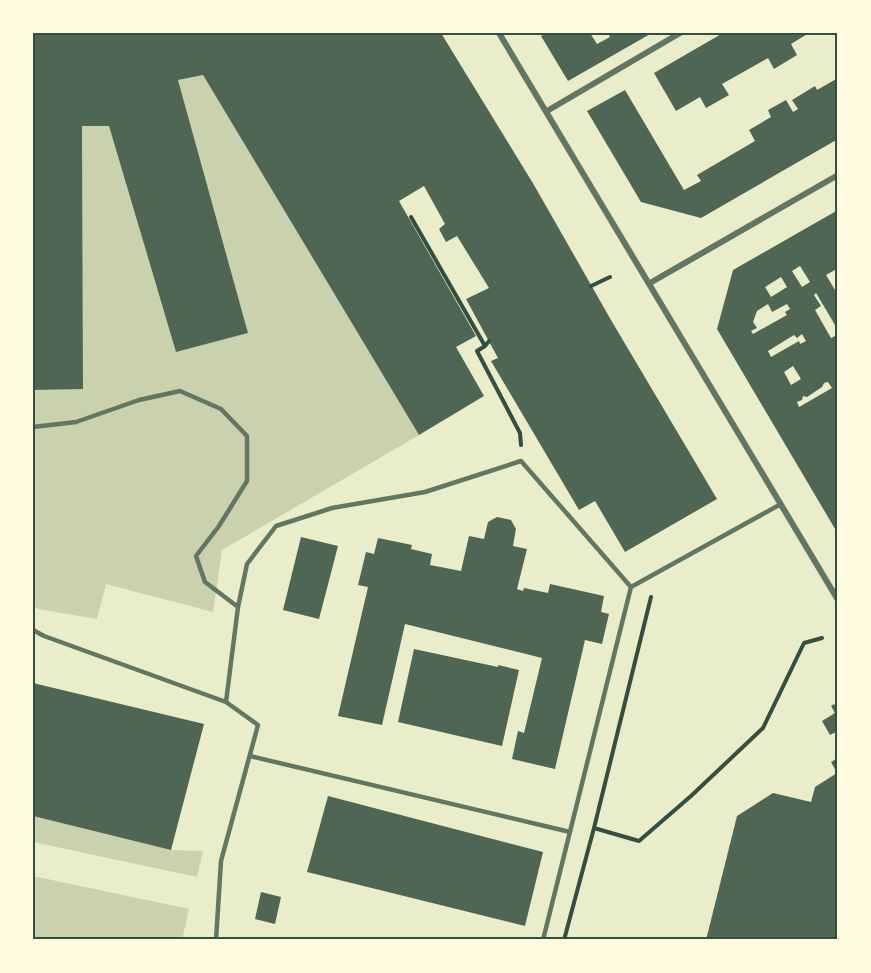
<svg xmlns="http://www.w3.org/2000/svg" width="871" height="973" font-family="Lato,sans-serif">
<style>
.green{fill:#cad2ad}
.building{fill:#4f6655;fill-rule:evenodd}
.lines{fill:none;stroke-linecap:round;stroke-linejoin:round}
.path{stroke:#344e41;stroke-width:4}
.service{stroke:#617663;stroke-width:4.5}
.minor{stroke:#617663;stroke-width:6}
.neatline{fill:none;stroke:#344e41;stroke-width:2}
</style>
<rect width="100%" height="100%" fill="#e9edc9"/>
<!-- green -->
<path class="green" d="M203 75 419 435 222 550 213 612 106 584 97 619 38 609 33 605V390L83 388 82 126H109L176 352 248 333 178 80Z
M33 816 171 850 203 851 197 877 33 842Z
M33 876 189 909 182 940H33Z"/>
<!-- building -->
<path class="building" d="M33 33H441L534 185 611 320 717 499 625 552 595 501 579 510 491 361 498 358 466 299 489 288 457 236 446 242 439 229 445 224 424 186 399 201 476 336 456 347 484 396 419 435 203 75 178 80 248 333 176 352 109 126H82L83 389 33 390Z
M547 33H590L597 44 610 37 608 33H652L568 81 541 36Z
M723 33H809L791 44 797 55 774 69 768 58 722 84 729 95 706 108 700 97 676 111 654 73Z
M838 78V139L701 218 641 202 587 111 625 90 684 190 701 181 697 175 755 141 749 130 771 117 768 110 786 100 793 112 798 109 792 100 815 86 817 90Z
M838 210V275L835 270 826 275 838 295V330L816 293 814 295 821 306 815 310 831 338 835 336 838 341V384L836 385 838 388V534L717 329 733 270ZM800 266 810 282 802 287 792 271ZM781 277 787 287 771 297 765 287ZM768 304 772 312 787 304 790 309 785 312 787 315 753 334 751 331 757 328 753 322 757 311ZM802 334 806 341 800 344 799 341 771 357 768 351 794 335 797 338ZM793 366 801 379 791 385 784 372ZM828 382 832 388 799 407 797 402 802 400 803 396 807 397 822 387 824 383Z
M497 517 511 520 516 529 513 546 527 549 517 589 523 591 524 588 548 593 550 584 604 596 601 612 609 614 602 644 585 640 555 769 512 759 518 731 524 733 542 658 405 624 382 725 338 716 368 587 358 585 366 552 374 554 378 538 412 545 411 549 432 554 430 565 461 571 469 536 484 539 488 522Z
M301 537 338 546 319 619 283 610Z
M414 649 498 667V665L519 670 502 746 398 722Z
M33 683 204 724 171 850 33 816Z
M834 704 838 710V731L830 735 822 721 835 713 831 706Z
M838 758V940H706L737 816 773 793 811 802 815 787 837 773 831 762Z
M328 796 543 852 525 926 307 872Z
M261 892 281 897 275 924 255 919Z"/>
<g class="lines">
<!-- path -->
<path class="path" d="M411 217 485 346 477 351 520 433 521 445
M591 286 610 277
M485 346 489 341
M594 828 639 841 691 796 763 728 804 643 822 638
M564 940 594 828 651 597"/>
<!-- service -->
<path class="service" d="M33 427 76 422 139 400 180 391 221 409 247 436V481L219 526 196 556 205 582 238 607
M33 630 44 636 226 702
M250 756 570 832
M216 940 221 861 258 725 226 702 238 607 247 564 276 526 332 508 425 492 521 461 631 587
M543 940 631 587 781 504"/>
<!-- minor -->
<path class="minor" d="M499 33 838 600
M547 111 680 33
M650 283 838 175"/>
</g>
<!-- border -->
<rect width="871" height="973" fill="none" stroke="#fefae0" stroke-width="69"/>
<rect x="34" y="34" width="802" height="904" class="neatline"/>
</svg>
